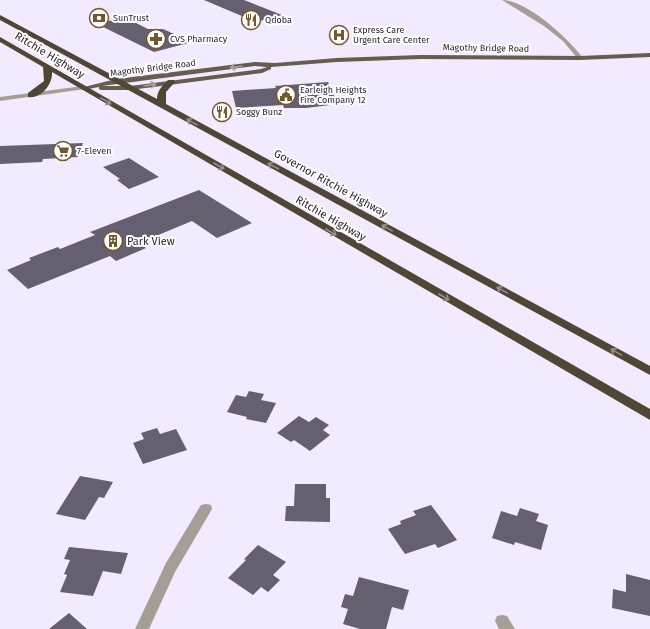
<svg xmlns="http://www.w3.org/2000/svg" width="650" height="629" font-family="'Fira Sans',sans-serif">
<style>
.building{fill:#665f70}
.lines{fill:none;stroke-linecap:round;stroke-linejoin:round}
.minor{fill:#a39e96;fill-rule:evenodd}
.major{fill:#665c4f;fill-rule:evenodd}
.highway{fill:#504636;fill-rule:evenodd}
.oneway{stroke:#aba59e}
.oneway2{stroke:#969086}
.labels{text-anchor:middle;stroke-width:4;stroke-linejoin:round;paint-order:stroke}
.far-poi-label{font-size:9px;fill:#2c2930;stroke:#fff;text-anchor:start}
.far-street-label{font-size:9px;fill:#2c2930;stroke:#fff}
.street-label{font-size:11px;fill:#2c2930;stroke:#fff}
.poi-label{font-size:11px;fill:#2c2930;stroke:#fff;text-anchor:start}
</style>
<rect width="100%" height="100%" fill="#f2eafe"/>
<!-- building -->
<path class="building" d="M204 0H244L282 15 256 22Z
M124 17 148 29H163L192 42 154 52 97 24Z
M328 82 338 104 306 108H284L283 105 236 108 232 91 276 88 275 86Z
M83 143 78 157 43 159 42 162 0 164V146Z
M129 158 159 177 129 189 117 180 120 179 103 167Z
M199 190 252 223 217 238 192 221 139 243 146 248 116 261 110 256 28 289 7 270 31 260 29 258 58 247 60 249 95 235 90 232Z
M249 391 264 394 261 400 276 403 266 423 246 419 247 417 227 412 236 395 246 397Z
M299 416 309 422 316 417 329 425 323 430 330 435 310 451 294 440 291 442 277 433Z
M157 428 160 434 176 429 187 450 143 464 133 443 144 439 141 433Z
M80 476 113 482 104 498 99 497 85 520 56 514Z
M295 484H326V498H330V522L285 521 286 506H294Z
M431 505 457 540 438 548 435 544 405 554 388 529 401 524 400 521 416 515 413 511Z
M520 508 539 514 536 521 548 525 541 550 515 542 514 545 492 538 501 511 517 516Z
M258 545 286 562 273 575 280 580 268 592 261 587 253 595 228 578 246 560 244 559Z
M69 547 128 553 121 574 103 571 93 596 60 592 67 575 64 574 70 560 64 559Z
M626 574 650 580V616L612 608 613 589 626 592Z
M359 577 409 590 403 610 392 607 386 629H360L343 624 348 609 341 607 345 594 353 596Z
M69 613 87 629H49Z"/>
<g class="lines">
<!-- minor -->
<path class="minor" d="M502 0C527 0 569 39 583 58L582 59H578L563 41 544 26Z
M83 86 85 87V89L0 101V97Z
M206 504 211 505 212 509 175 572 149 629H135L166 563 201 505Z
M502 615 507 616 515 629H499L495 621 497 616Z"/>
<!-- major -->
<path class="major" d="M650 53V57L580 60 420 59 337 62 271 67V69L262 73 130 90H101L99 89V87L83 90 80 88 116 79 255 62 275 63 337 58 420 55 580 56ZM255 66 267 67 261 69 130 86H102Z"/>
<!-- highway -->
<path class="highway" d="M0 15 157 99C157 91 162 86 168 80H174L175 82 166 92V104L650 366V375L0 20Z
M0 37 650 409V420L52 72C53 84 41 99 28 97V93L44 81 43 67 0 42Z"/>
</g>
<!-- one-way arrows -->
<defs><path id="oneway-shaft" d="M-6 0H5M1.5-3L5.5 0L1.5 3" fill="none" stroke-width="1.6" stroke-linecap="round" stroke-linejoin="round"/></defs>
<g class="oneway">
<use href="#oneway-shaft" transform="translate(236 67) rotate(173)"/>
<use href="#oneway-shaft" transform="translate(150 85) rotate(-9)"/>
</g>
<g class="oneway2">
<use href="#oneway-shaft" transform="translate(106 101) rotate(30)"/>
<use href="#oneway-shaft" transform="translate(192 122) rotate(-151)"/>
<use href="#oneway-shaft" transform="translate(219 166) rotate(30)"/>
<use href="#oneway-shaft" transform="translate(273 166) rotate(-152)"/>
<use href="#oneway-shaft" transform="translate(387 228) rotate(-151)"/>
<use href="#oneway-shaft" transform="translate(331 232) rotate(30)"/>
<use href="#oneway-shaft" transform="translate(502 290) rotate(-151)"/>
<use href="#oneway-shaft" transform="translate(444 297) rotate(30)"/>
<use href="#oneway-shaft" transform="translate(616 352) rotate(-151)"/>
</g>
<!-- icons -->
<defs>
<g id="bank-ring" transform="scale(1)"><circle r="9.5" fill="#fff" stroke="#74582b" stroke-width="1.5"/><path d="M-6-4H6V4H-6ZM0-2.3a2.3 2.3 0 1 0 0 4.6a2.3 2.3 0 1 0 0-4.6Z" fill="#74582b"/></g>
<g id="restaurant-ring" transform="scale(1)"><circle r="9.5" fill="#fff" stroke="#74582b" stroke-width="1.5"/><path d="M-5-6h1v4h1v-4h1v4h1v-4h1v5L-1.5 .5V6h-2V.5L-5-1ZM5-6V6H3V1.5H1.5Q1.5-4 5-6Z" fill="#74582b"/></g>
<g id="hospital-ring" transform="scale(1)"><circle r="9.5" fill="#fff" stroke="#74582b" stroke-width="1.5"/><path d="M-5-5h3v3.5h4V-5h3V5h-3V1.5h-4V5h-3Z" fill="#74582b"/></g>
<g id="pharmacy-ring" transform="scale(1)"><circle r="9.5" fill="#fff" stroke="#74582b" stroke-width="1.5"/><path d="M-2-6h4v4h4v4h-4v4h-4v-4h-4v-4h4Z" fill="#74582b"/></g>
<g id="civic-ring" transform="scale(1)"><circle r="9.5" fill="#fff" stroke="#74582b" stroke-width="1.5"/><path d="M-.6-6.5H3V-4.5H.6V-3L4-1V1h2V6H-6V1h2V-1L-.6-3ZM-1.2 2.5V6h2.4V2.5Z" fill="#74582b"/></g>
<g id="supermarket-ring" transform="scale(1)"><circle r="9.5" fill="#fff" stroke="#74582b" stroke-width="1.5"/><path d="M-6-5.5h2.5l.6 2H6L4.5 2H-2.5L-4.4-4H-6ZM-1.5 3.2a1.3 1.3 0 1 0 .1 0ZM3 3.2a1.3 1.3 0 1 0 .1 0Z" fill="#74582b"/></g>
<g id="building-ring" transform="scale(1)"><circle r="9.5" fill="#fff" stroke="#74582b" stroke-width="1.5"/><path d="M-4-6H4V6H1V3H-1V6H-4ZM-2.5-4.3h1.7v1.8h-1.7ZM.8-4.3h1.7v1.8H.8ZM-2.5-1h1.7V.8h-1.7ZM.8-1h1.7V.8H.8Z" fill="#74582b"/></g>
</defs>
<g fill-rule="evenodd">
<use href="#bank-ring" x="99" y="18"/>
<use href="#restaurant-ring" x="251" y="20"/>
<use href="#hospital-ring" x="339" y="35"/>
<use href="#pharmacy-ring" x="156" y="39"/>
<use href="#civic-ring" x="286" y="95"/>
<use href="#restaurant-ring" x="222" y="112"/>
<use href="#supermarket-ring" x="63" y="151"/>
<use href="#building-ring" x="113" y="241"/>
</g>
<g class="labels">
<!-- far-poi labels -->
<g class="far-poi-label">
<text x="113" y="21">SunTrust</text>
<text x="265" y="23">Qdoba</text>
<text x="353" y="33">Express Care<tspan x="353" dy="10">Urgent Care Center</tspan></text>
<text x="170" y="42">CVS Pharmacy</text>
<text x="300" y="93">Earleigh Heights<tspan x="300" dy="10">Fire Company 12</tspan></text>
<text x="236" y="115">Soggy Bunz</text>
<text x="77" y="154">7-Eleven</text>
</g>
<!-- far-street labels -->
<g class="far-street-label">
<text transform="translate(486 48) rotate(1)" y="3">Magothy Bridge Road</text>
<text transform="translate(153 68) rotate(-7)" y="3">Magothy Bridge Road</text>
</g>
<!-- street labels -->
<g class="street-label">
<text transform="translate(50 55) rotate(31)" y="4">Ritchie Highway</text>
<text transform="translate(331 183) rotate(29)" y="4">Governor Ritchie Highway</text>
<text transform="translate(331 218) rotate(30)" y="4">Ritchie Highway</text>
</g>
<!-- poi labels -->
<g class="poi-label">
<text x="127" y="245">Park View</text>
</g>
</g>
</svg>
